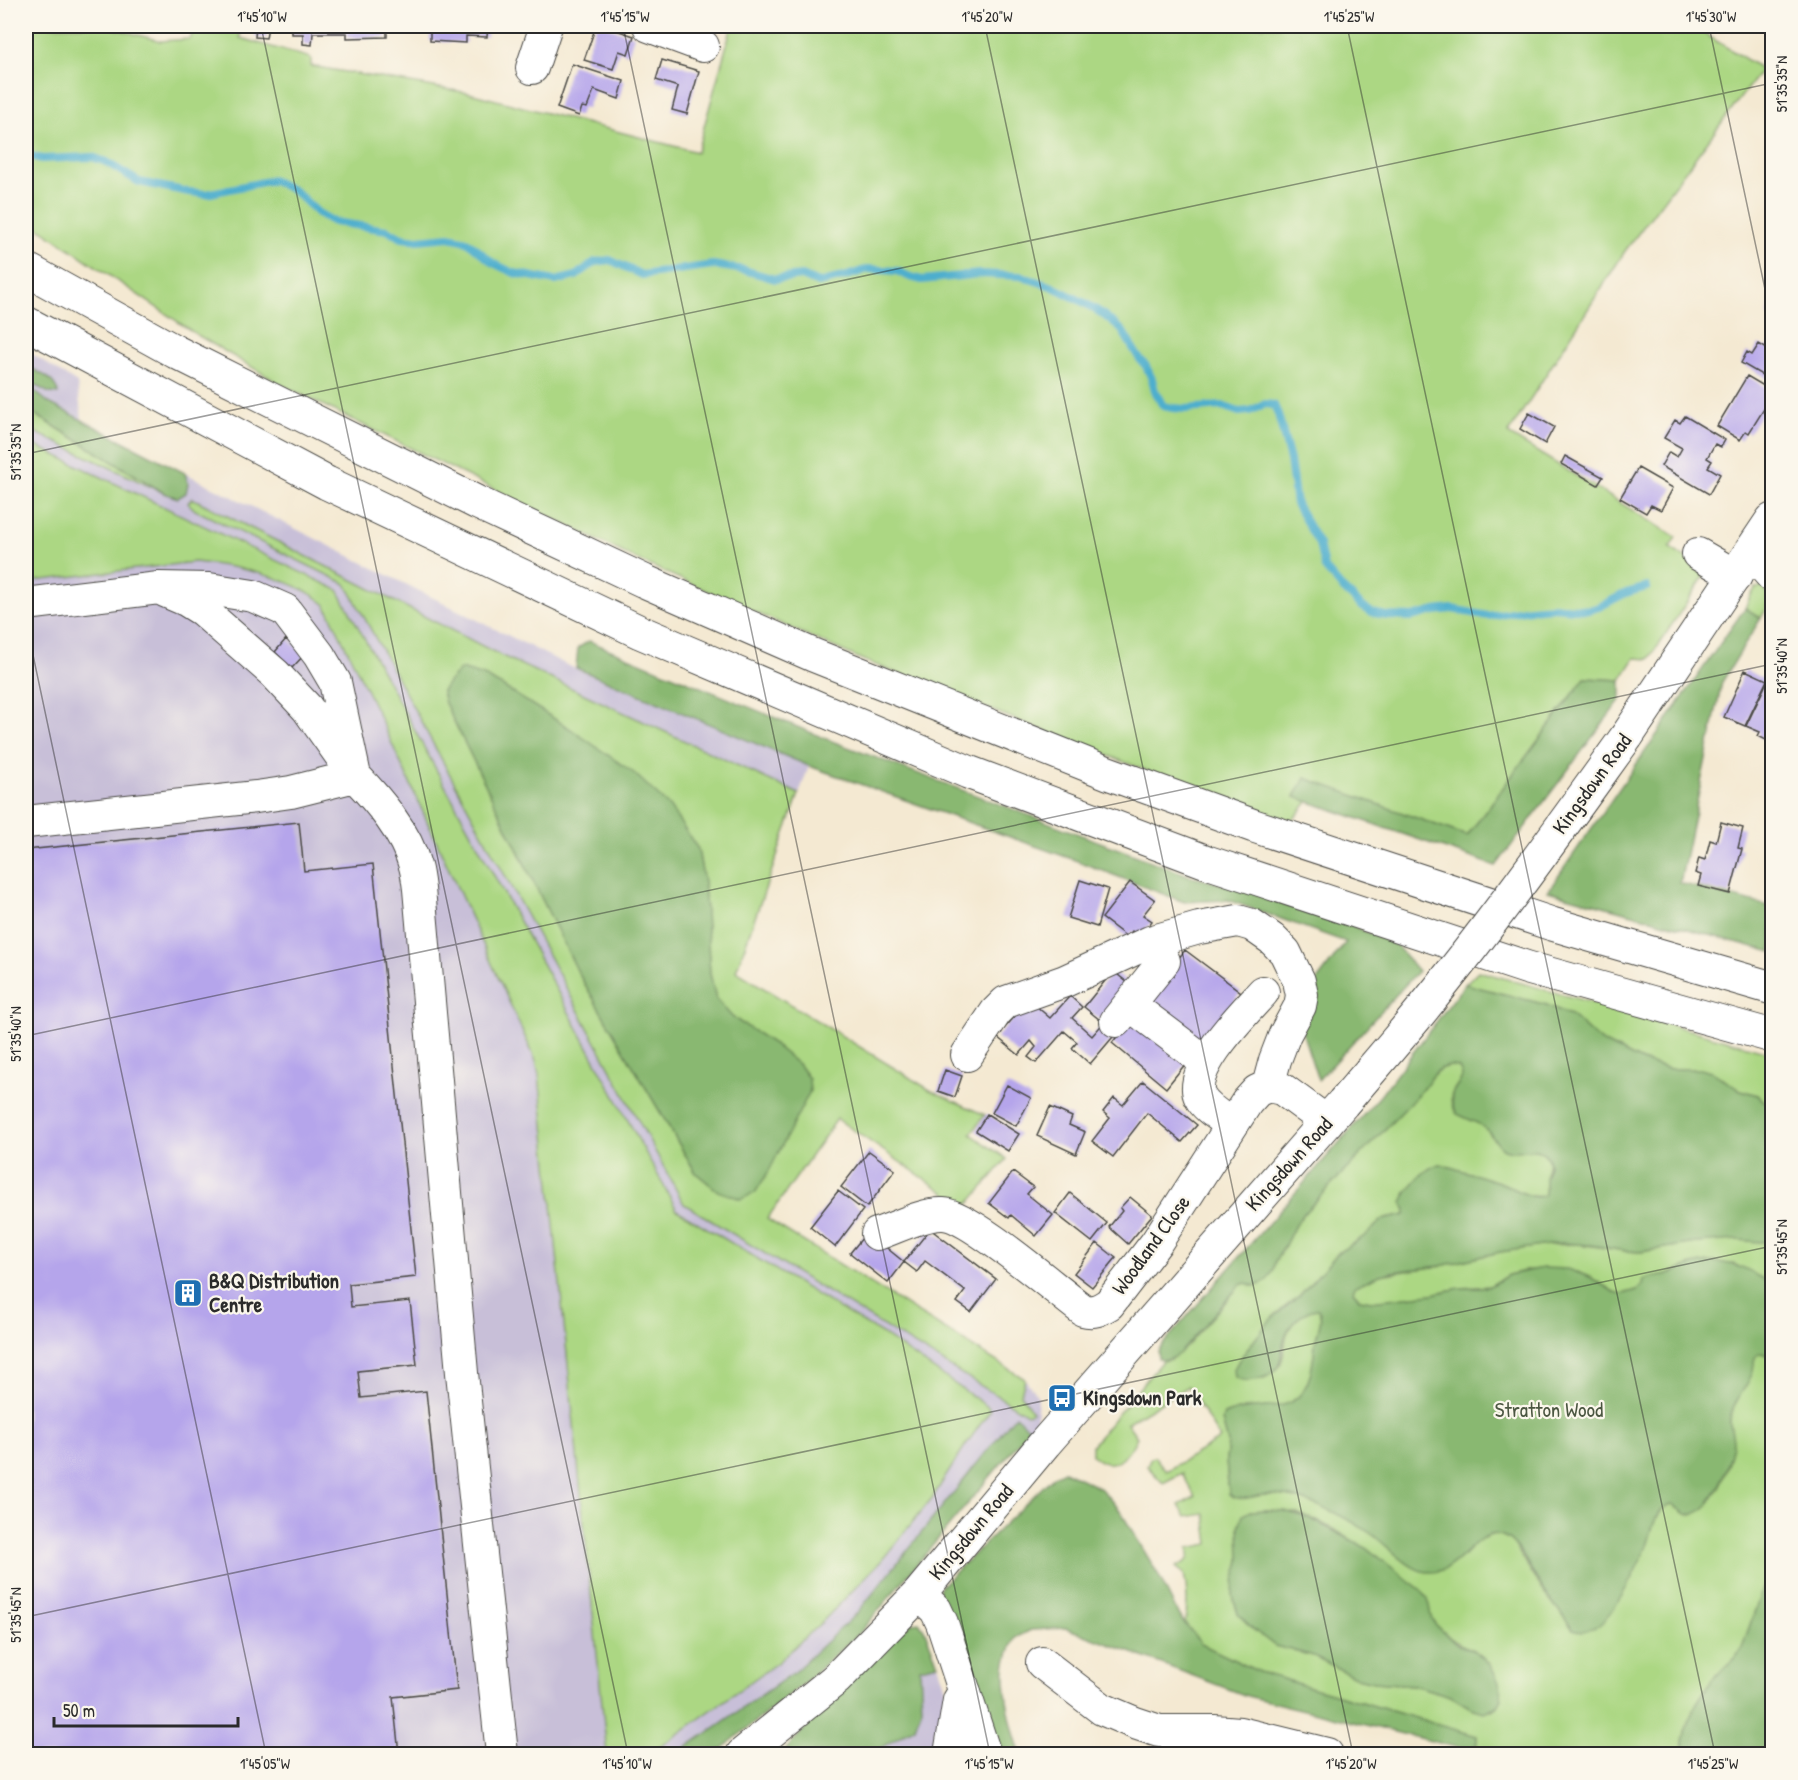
<svg xmlns="http://www.w3.org/2000/svg" width="1798" height="1780" font-family="'Patrick Hand',sans-serif">
<style>
.industrial{fill:#c8bfd8}
.green{fill:#acd783;stroke:#6c8157;stroke-width:1.5;fill-rule:evenodd}
.forest{fill:#89b871;stroke:#5a724e;stroke-width:1.5}
.lines{fill:none;stroke-linecap:round;stroke-linejoin:round}
.stream{stroke:#4eaecd;stroke-width:8}
.building{fill:#b5a5eb}
.minor-casing{stroke:#494844;stroke-width:34}
.major-casing{stroke:#494844;stroke-width:35}
.highway-casing{stroke:#494844;stroke-width:35}
.minor{stroke:#fff;stroke-width:32}
.major{stroke:#fff;stroke-width:33}
.highway{stroke:#fff;stroke-width:33}
.major-bridge-casing{stroke:#494844;stroke-width:35;stroke-linecap:butt}
.major-bridge{stroke:#fff;stroke-width:33}
.ticks{fill:none;stroke:#2b2b2b;stroke-width:1.5;stroke-opacity:0.45}
.labels{text-anchor:middle;stroke-width:4.5;stroke-linejoin:round;paint-order:stroke}
.street-label{font-size:21px;fill:#2b2b2b;stroke:#fbf7ec}
.poi-label{font-size:21px;font-weight:bold;fill:#2b2b2b;stroke:#fbf7ec;text-anchor:start}
.park-label{font-size:21px;fill:#4b5641;stroke:#fbf7ec}
.neatline{fill:none;stroke:#2b2b2b;stroke-width:2}
.ticks-label{font-size:15px;text-anchor:middle;fill:#2b2b2b}
</style>
<rect width="100%" height="100%" fill="#fbf7ec"/>
<filter id="ink" filterUnits="userSpaceOnUse"><feTurbulence type="fractalNoise" baseFrequency=".0167" numOctaves="2"/><feDisplacementMap in="SourceGraphic" scale="12" xChannelSelector="R" yChannelSelector="G"/><feConvolveMatrix kernelMatrix="1 2 1 2 8 2 1 2 1" color-interpolation-filters="sRGB"/></filter>
<filter id="wash" filterUnits="userSpaceOnUse"><feTurbulence type="fractalNoise" baseFrequency=".008" numOctaves="4" result="noise"/><feDisplacementMap in="SourceGraphic" scale="24" xChannelSelector="R" yChannelSelector="G"/><feGaussianBlur stdDeviation="1.35" result="paint"/><feColorMatrix in="noise" values="0 0 0 0 0 0 0 0 0 0 0 0 0 0 0 0 0 1.4 0 .05"/><feComposite in="paint" operator="in"/></filter>
<g filter="url(#wash)">
<rect width="100%" height="100%" fill="#f4e9d2"/>
<!-- industrial -->
<path class="industrial" d="M26 350 77 383 82 419 185 473 569 666 809 766 736 971 875 1057 837 1119 767 1219 1025 1379 1038 1397 1036 1423 1030 1429 1015 1416 858 1612 793 1673 677 1754H26Z
M938 1664 967 1754H871L915 1727 922 1708 920 1668Z"/>
<!-- green -->
<path class="green" d="M26 26H106L160 41 190 39 196 26H241L240 38 311 58V66L469 93 697 152 732 26H1692L1762 69 1625 251 1508 434 1676 537 1670 548 1707 572 1649 659 1635 658 1621 680 1585 678 1467 836 1305 779 1295 796 1309 801 1292 821 1150 772 863 660 642 562 282 385 199 336 26 219Z
M26 409 166 494 26 428Z
M26 441 338 590 677 1210 885 1336 988 1407 990 1411 965 1446 933 1497 882 1560 824 1620 778 1662 650 1754H607L539 1075 536 1061 383 724 325 604C292 577 236 566 195 562L26 582Z
M192 498 500 655 799 794 736 971 930 1090 985 1115 971 1134 1007 1159 966 1207 837 1119 767 1219 1025 1379 1021 1394 1032 1412 1027 1414 684 1204 346 584 195 510 188 503ZM442 691 698 849 704 883 710 974 716 999 732 1017 772 1043 798 1064 809 1079 718 1191 696 1173 580 976 445 703Z
M1763 587 1767 592 1768 606 1761 618 1745 608 1751 595 1756 588Z
M1478 971 1772 1053V1108L1757 1095 1738 1089 1730 1085 1723 1078 1682 1069H1670L1644 1062 1604 1043 1594 1036 1572 1016 1547 1005 1465 984Z
M1450 1066 1458 1067 1463 1073C1463 1082 1452 1087 1451 1098 1451 1106 1457 1114 1464 1117 1467 1119 1470 1118 1473 1120 1482 1124 1489 1131 1494 1140L1543 1152C1554 1165 1545 1168 1545 1181 1545 1188 1547 1190 1544 1196 1528 1199 1514 1187 1499 1182 1480 1176 1460 1171 1441 1164L1424 1172 1405 1194V1215L1382 1220 1365 1236 1339 1252 1299 1296 1276 1314 1239 1360 1264 1378C1269 1375 1275 1372 1279 1367 1290 1346 1278 1334 1301 1316 1308 1311 1310 1309 1318 1309 1325 1319 1316 1333 1315 1345 1313 1369 1309 1403 1278 1406 1260 1408 1241 1407 1224 1415L1222 1420 1228 1442 1226 1460 1228 1484 1242 1498C1253 1497 1264 1494 1275 1495 1318 1496 1374 1531 1405 1561L1463 1556 1478 1540 1494 1534 1503 1536 1512 1541 1542 1589 1573 1629 1616 1603 1646 1548 1654 1522 1663 1508 1672 1505 1689 1515C1694 1512 1701 1510 1705 1506 1716 1497 1728 1471 1730 1457 1733 1443 1727 1429 1731 1415 1738 1393 1752 1380 1755 1355L1761 1352 1767 1355 1772 1346V1561L1741 1651C1734 1659 1728 1664 1721 1671 1702 1690 1680 1727 1683 1754H1483L1476 1752 1477 1736 1259 1672 1201 1644 1185 1623C1188 1606 1188 1591 1184 1574L1176 1567C1186 1561 1192 1561 1188 1548L1209 1544 1205 1514 1186 1517 1179 1505 1195 1497 1182 1473 1163 1483 1147 1466 1151 1458 1155 1457 1166 1471 1220 1439 1188 1386 1127 1423 1137 1437C1128 1457 1112 1474 1092 1455V1445L1162 1361 1171 1359 1188 1345 1240 1285 1246 1283 1254 1286 1261 1284 1273 1271 1275 1261 1283 1249 1295 1225 1306 1211 1417 1096 1436 1072 1442 1068ZM1267 1510C1277 1511 1288 1512 1298 1514 1331 1523 1374 1554 1400 1575 1407 1581 1417 1585 1422 1592 1429 1602 1427 1607 1431 1617 1433 1624 1441 1629 1446 1634 1454 1643 1463 1645 1473 1650 1493 1661 1497 1679 1502 1699L1498 1706 1492 1710 1471 1708 1451 1696 1413 1685 1374 1682 1357 1678 1314 1656 1275 1646 1254 1630 1238 1614 1233 1596 1234 1582 1238 1570 1250 1511Z
M1727 1240 1772 1241V1284L1734 1264 1693 1265 1664 1275 1643 1285 1637 1290 1623 1294 1614 1292 1590 1278 1578 1272 1529 1270 1508 1275 1490 1286 1460 1288 1432 1294 1371 1301 1360 1299 1353 1291 1355 1286 1380 1275 1440 1266 1500 1252 1546 1245 1578 1244 1626 1251 1640 1252 1696 1243Z"/>
<!-- forest -->
<path class="forest" d="M26 366C38 372 57 379 58 394L49 393 26 380Z
M26 384 49 403 185 473 188 483 186 493 178 498 166 494 26 409Z
M1745 608 1761 618 1722 682 1680 883 1772 907V952L1548 891Z
M589 641 829 740 1193 877 1301 903 1396 945 1418 971 1318 1080 1295 1010 1346 942 1228 900 1184 902 1072 859 809 766 576 668 578 648Z
M461 669 484 676 502 686 569 728 634 773 669 806 698 849 704 883 710 974 716 999 732 1017 772 1043 798 1064 809 1079 810 1091 769 1171 755 1193 741 1199 718 1191 696 1173 580 976 445 703 442 691 449 681Z
M1585 678 1621 680V699L1496 866 1295 797 1305 778 1467 836Z
M1465 984 1547 1005 1572 1016 1594 1036 1604 1043 1644 1062 1670 1069H1701L1714 1073 1738 1089 1757 1095 1772 1108V1241L1759 1242 1738 1240 1696 1243 1640 1252 1626 1251 1590 1245 1562 1243 1500 1252 1440 1266 1392 1272 1380 1275 1355 1286 1353 1291 1360 1299 1371 1301 1432 1294 1460 1288H1481L1490 1286 1508 1275 1543 1268 1567 1269 1590 1277 1614 1292 1623 1294 1637 1290 1643 1285 1644 1280C1653 1275 1662 1276 1671 1273 1679 1271 1686 1267 1693 1265 1725 1256 1746 1269 1772 1284V1346L1767 1355 1761 1353 1755 1356C1754 1362 1754 1368 1752 1374 1746 1389 1732 1403 1730 1419 1729 1426 1733 1434 1733 1442 1733 1459 1710 1520 1687 1514 1682 1513 1678 1507 1672 1505 1654 1508 1652 1532 1647 1546 1638 1566 1616 1612 1599 1625 1592 1631 1581 1632 1573 1629 1563 1615 1552 1603 1543 1589 1532 1574 1521 1545 1505 1537 1474 1521 1461 1581 1422 1571 1405 1566 1386 1544 1370 1533 1348 1518 1322 1506 1296 1498 1285 1496 1275 1494 1264 1495 1252 1496 1239 1503 1229 1494L1226 1460 1228 1442 1222 1420 1224 1415C1241 1407 1260 1408 1278 1406 1309 1402 1313 1369 1315 1344 1316 1333 1325 1319 1318 1309 1311 1309 1307 1311 1301 1316 1296 1320 1291 1324 1288 1330 1277 1350 1289 1373 1258 1379 1249 1381 1244 1382 1235 1377L1234 1369 1239 1360 1270 1320 1299 1296 1339 1252 1365 1236 1382 1220 1405 1215 1406 1210 1402 1203C1407 1188 1425 1167 1440 1164 1460 1170 1480 1176 1499 1182 1514 1187 1528 1200 1544 1196 1547 1189 1544 1185 1545 1178 1546 1173 1549 1169 1549 1164 1547 1144 1526 1151 1514 1151 1509 1151 1504 1149 1500 1147L1489 1132 1479 1124 1457 1114C1439 1086 1473 1084 1458 1067L1450 1066 1442 1068 1436 1072 1417 1096 1306 1211 1295 1225 1283 1249 1275 1261 1273 1271 1267 1280 1261 1284 1254 1286 1246 1283 1240 1285 1180 1353C1173 1358 1166 1362 1158 1359V1351L1163 1344 1380 1096Z
M1015 1416 1030 1429 862 1630 804 1683 715 1754H677L793 1673 858 1612Z
M1064 1471 1100 1488 1119 1509 1158 1574 1179 1616 1201 1644 1259 1672 1477 1736 1476 1752 1247 1696 1066 1628 1031 1630 1015 1638C1010 1648 1006 1658 1005 1670 1004 1695 1012 1731 1021 1754H989L937 1595 941 1586 1054 1476Z
M1267 1510 1284 1511 1309 1518 1338 1533 1368 1549 1421 1590 1428 1599 1431 1617 1434 1623 1456 1644 1471 1649 1481 1656 1489 1664 1499 1682 1502 1699 1498 1706 1484 1712 1471 1708 1451 1696 1413 1685 1374 1682 1357 1678 1314 1656 1275 1646 1254 1630 1238 1614 1233 1596 1234 1582 1240 1561 1239 1526 1243 1515 1250 1511Z
M1772 1561V1754H1683C1680 1727 1702 1690 1721 1671 1728 1664 1734 1659 1741 1651Z
M919 1622 925 1631 938 1664 920 1668 922 1708 915 1727 871 1754H782L872 1654 912 1623Z"/>
<g class="lines">
<!-- stream -->
<path class="stream" d="M26 155 42 159 92 157 106 162 139 182 189 192 206 194 273 180 296 192 318 213 334 222 387 230 402 238 418 240 449 237 463 240 472 245 493 263 514 273 555 281 576 276 595 262 610 260 642 275 713 265 744 270 775 279 802 276 818 283 847 276 868 269 897 271 910 277 922 280 980 274 1020 276 1051 286 1083 302 1101 313 1122 330 1139 358 1146 366 1152 379 1155 391 1163 406 1173 408 1186 409 1222 406 1239 412 1250 411 1265 404 1274 405 1278 414 1290 460 1296 504 1319 544 1324 567 1341 587 1364 608 1371 612 1386 616 1412 617 1435 611 1452 609 1488 616 1530 609 1552 607 1589 610 1599 607 1626 593 1647 587"/>
</g>
<g id="blocks">
<!-- building -->
<path class="building" d="M256 26H268L266 38 255 37Z
M292 26H387V37L347 38V33H313L312 45 303 44V34H292Z
M430 26H488L487 37 466 36V43L430 41Z
M596 26H604L634 36 628 54 619 51 613 69 584 60Z
M662 60 699 71 687 114 672 110 678 87 656 80Z
M572 64 624 81 619 99 594 90 587 108 582 107 579 116 557 108Z
M1771 296H1772V318L1768 317Z
M1772 340V381L1741 363 1747 352 1752 355 1759 344 1767 349Z
M1747 376 1769 389 1764 397 1769 401 1749 433 1746 431 1740 440 1717 426Z
M1529 413 1554 427 1545 444 1520 429Z
M1685 416 1725 440 1721 447 1715 444 1707 458 1712 461 1708 467 1720 474 1709 494 1661 466 1669 452 1677 457 1682 448 1664 438 1675 420 1680 423Z
M1565 456 1603 477 1598 485 1561 464Z
M1638 468 1673 488 1661 510 1651 505 1646 513 1620 498Z
M286 639 304 655 292 668 275 652Z
M1745 670 1767 680 1745 726 1724 717Z
M1768 680 1772 683V736L1770 742 1758 736 1760 732 1746 726Z
M299 822 304 871 373 864 416 1277 349 1284 351 1307 410 1301 417 1365 358 1371 361 1398 426 1391 457 1690 393 1697 399 1754H26V850Z
M1721 822 1743 828 1738 848 1742 849 1730 894 1698 886 1701 875 1695 873 1699 858 1705 860 1710 840 1716 842Z
M1080 880 1108 889 1097 927 1068 918Z
M1130 882 1155 900 1143 915 1152 921 1140 937 1132 931 1127 937 1102 918Z
M1185 950 1241 992 1200 1046 1144 1004Z
M1113 971 1128 983 1100 1020 1084 1007Z
M1070 996 1082 1007 1072 1018 1092 1036 1106 1020 1118 1031 1090 1064 1072 1048 1077 1042 1064 1031 1036 1063 1028 1057 1036 1047 1031 1041 1019 1055 997 1037 1029 1000 1050 1018Z
M1132 1018 1186 1063 1166 1088 1112 1043Z
M945 1070 962 1076 955 1097 938 1091Z
M1143 1081 1197 1125 1182 1142 1147 1113 1113 1157 1092 1141 1110 1118 1103 1112 1114 1098 1123 1105Z
M1007 1085 1031 1098 1016 1126 992 1113Z
M1050 1107 1072 1117 1069 1125 1085 1132 1076 1154 1037 1136Z
M987 1114 1019 1134 1008 1151 976 1131Z
M869 1151 895 1170 867 1207 841 1187Z
M1013 1172 1033 1187 1027 1194 1053 1215 1036 1236 1011 1215 1009 1218 989 1203Z
M838 1191 863 1210 835 1247 810 1227Z
M1070 1193 1107 1223 1092 1242 1055 1213Z
M1130 1197 1152 1215 1128 1244 1109 1227 1122 1211 1120 1208Z
M930 1229 996 1279 971 1312 957 1302 965 1291 925 1261 917 1272 904 1262 888 1283 850 1253 867 1232 904 1262Z
M1097 1243 1116 1258 1092 1287 1074 1273Z"/>
</g>
</g>
<g filter="url(#ink)">
<use href="#blocks" fill-opacity="0" stroke="#494844" stroke-width="1.5"/>
<g class="lines">
<!-- minor casing -->
<g class="minor-casing">
<path id="minor" d="M649 26 703 46
M532 68 546 26
M1698 554 1736 576
M1748 557 1763 566 1772 576
M165 591 186 600 202 610 275 674 307 708 346 763
M26 604 159 588 209 589 253 596 285 610 319 655 335 682 355 776
M26 822 256 797 291 792 355 776C378 800 406 832 415 866 417 873 418 881 419 889L462 1373 502 1754
M1130 1005 1206 1062
M1116 1021 1164 961
M967 1055 996 1012 1006 1002 1065 981 1150 942 1199 928 1238 921 1252 925 1272 939 1285 952 1299 981 1302 995 1300 1006 1285 1034 1275 1060 1268 1086
M1232 1125C1222 1117 1206 1109 1200 1097 1186 1070 1246 1011 1263 992
M877 1234C896 1228 923 1213 943 1214 970 1215 1057 1291 1083 1310 1094 1313 1099 1310 1109 1304L1156 1243 1247 1102 1257 1091 1268 1086 1282 1089 1327 1122
M919 1594 936 1610 942 1623 985 1754
M1042 1663 1102 1709 1135 1723 1159 1731H1214L1240 1733 1327 1754
M950 1754 959 1700 965 1692"/>
</g>
<!-- major casing -->
<g class="major-casing">
<path id="major" d="M1627 736 1772 520
M743 1754 836 1679 919 1594 1045 1443 1343 1103"/>
</g>
<!-- highway casing -->
<g class="highway-casing">
<path id="highway" d="M26 269 176 352 478 503 644 581 813 655 1108 773 1254 826 1552 924 1772 988
M26 323 327 483 640 632 968 772 1207 862 1528 968 1772 1036"/>
</g>
<!-- minor -->
<use href="#minor" class="minor"/>
<!-- major -->
<use href="#major" class="major"/>
<!-- highway -->
<use href="#highway" class="highway"/>
<!-- major-bridge casing -->
<g class="major-bridge-casing">
<path id="major-bridge" d="M1343 1103C1368 1074 1393 1045 1417 1016 1491 926 1559 830 1627 736"/>
</g>
<!-- major-bridge -->
<use href="#major-bridge" class="major-bridge"/>
</g>
</g>
<!-- ticks -->
<path class="ticks" d="M261 26 628 1754M623 26 990 1754M985 26 1353 1754M1347 26 1715 1754M1709 26 1772 322M26 454 1772 83M26 622 266 1754M26 1036 1772 664M26 1617 1772 1246"/>
<!-- icons -->
<defs>
<g id="building-square" transform="scale(1.5)"><rect x="-9" y="-9" width="18" height="18" rx="4" fill="#1f6fb2" stroke="#fbf7ec"/><path d="M-4-6H4V6H1V3H-1V6H-4ZM-2.5-4.3h1.7v1.8h-1.7ZM.8-4.3h1.7v1.8H.8ZM-2.5-1h1.7V.8h-1.7ZM.8-1h1.7V.8H.8Z" fill="#fff"/></g>
<g id="bus-square" transform="scale(1.5)"><rect x="-9" y="-9" width="18" height="18" rx="4" fill="#1f6fb2" stroke="#fbf7ec"/><path d="M-5-6H5V4H4V6H2V4H-2V6H-4V4H-5ZM-3.5-4V0h7V-4ZM-3.5 1.2v1.5H-2V1.2ZM2 1.2v1.5H3.5V1.2Z" fill="#fff"/></g>
</defs>
<g fill-rule="evenodd">
<use href="#building-square" x="188" y="1293"/>
<use href="#bus-square" x="1062" y="1398"/>
</g>
<g class="labels">
<!-- street labels -->
<g class="street-label">
<text transform="translate(1592 784) rotate(-54)" y="7">Kingsdown Road</text>
<text transform="translate(1289 1164) rotate(-48)" y="7">Kingsdown Road</text>
<text transform="translate(1151 1245) rotate(-54)" y="7">Woodland Close</text>
<text transform="translate(971 1532) rotate(-50)" y="7">Kingsdown Road</text>
</g>
<!-- poi labels -->
<g class="poi-label">
<text x="209" y="1288">B&amp;Q Distribution<tspan x="209" dy="24">Centre</tspan></text>
<text x="1083" y="1405">Kingsdown Park</text>
</g>
<!-- park labels -->
<g class="park-label">
<text x="1549" y="1417">Stratton Wood</text>
</g>
</g>
<!-- margin -->
<rect width="1798" height="1780" fill="none" stroke="#fbf7ec" stroke-width="66"/>
<!-- scale -->
<path d="M54 1717v9h184v-9" fill="none" stroke="#2b2b2b" stroke-width="3"/>
<text x="63" y="1717" font-size="18" fill="#2b2b2b" stroke="#fbf7ec" stroke-width="4.5" paint-order="stroke">50 m</text>
<rect x="33" y="33" width="1732" height="1714" class="neatline"/>
<g class="ticks-label">
<text x="262" y="22">1°45'10"W</text>
<text x="625" y="22">1°45'15"W</text>
<text x="987" y="22">1°45'20"W</text>
<text x="1349" y="22">1°45'25"W</text>
<text x="1711" y="22">1°45'30"W</text>
<text transform="translate(1782 84) rotate(-90)" y="5">51°35'35"N</text>
<text transform="translate(16 452) rotate(-90)" y="5">51°35'35"N</text>
<text transform="translate(1782 666) rotate(-90)" y="5">51°35'40"N</text>
<text transform="translate(16 1034) rotate(-90)" y="5">51°35'40"N</text>
<text transform="translate(1782 1247) rotate(-90)" y="5">51°35'45"N</text>
<text transform="translate(16 1615) rotate(-90)" y="5">51°35'45"N</text>
<text x="265" y="1769">1°45'05"W</text>
<text x="627" y="1769">1°45'10"W</text>
<text x="989" y="1769">1°45'15"W</text>
<text x="1351" y="1769">1°45'20"W</text>
<text x="1713" y="1769">1°45'25"W</text>
</g>
</svg>
